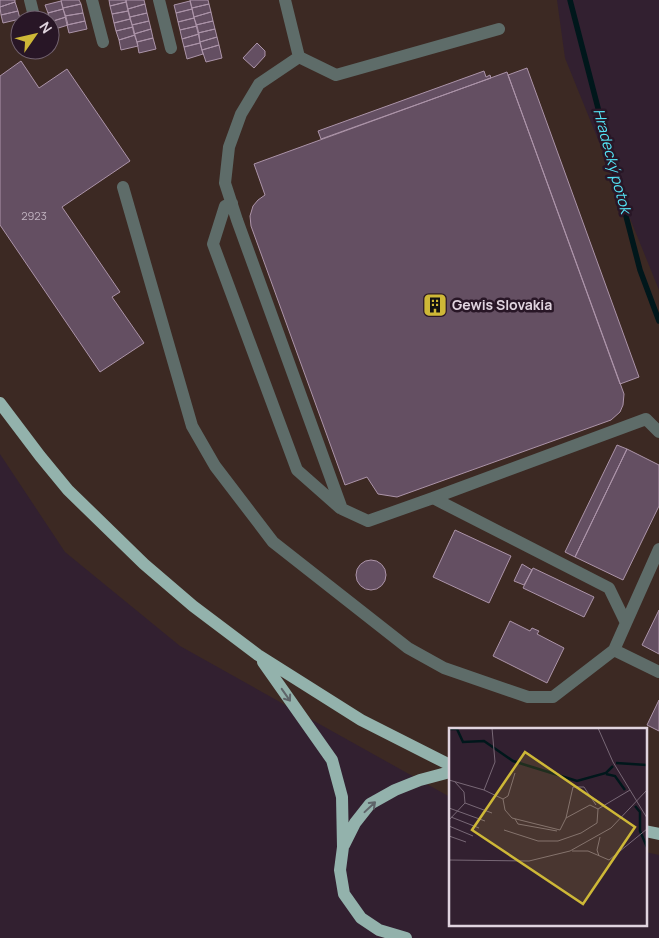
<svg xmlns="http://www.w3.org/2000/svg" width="659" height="938" font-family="Manrope,sans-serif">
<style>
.industrial{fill:#3c2923;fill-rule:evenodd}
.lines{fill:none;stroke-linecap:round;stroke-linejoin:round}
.stream{stroke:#00171b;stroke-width:5.5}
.building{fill:#644f62;stroke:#ac94a9}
.minor{stroke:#5e6c69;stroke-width:12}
.major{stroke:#93b2ac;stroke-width:12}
.oneway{stroke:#5e6469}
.labels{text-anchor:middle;stroke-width:5;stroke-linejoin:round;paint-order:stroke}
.number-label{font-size:11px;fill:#c1b3c0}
.poi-label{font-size:14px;font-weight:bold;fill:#e0d4df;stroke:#281626;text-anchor:start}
.water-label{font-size:15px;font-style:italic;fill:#54e3f5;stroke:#281626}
.inset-river{fill:none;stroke:#00171b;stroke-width:2.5}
.inset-road{fill:none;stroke:#786876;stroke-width:1}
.view{fill:#ceb837;fill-opacity:0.15;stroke:#ceb837;stroke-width:2.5}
.inset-edge{fill:none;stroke:#e0d4df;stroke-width:2.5}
</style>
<rect width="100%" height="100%" fill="#322030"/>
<!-- industrial -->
<path class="industrial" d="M0 0H557L565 58 659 290V855L645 852V729H450V797L180 646 65 552 0 454ZM20 20H50V50H20Z"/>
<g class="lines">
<!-- stream -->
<path class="stream" d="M570 0 640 270 659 321"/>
</g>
<!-- building -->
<path class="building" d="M0 0H15V2L0 7Z
M61 0H79L81 4 63 8Z
M109 0H126V2L110 6Z
M126 0H144L145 4 128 9Z
M190 0H208L209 4 192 8Z
M61 1 63 9 48 13 45 5Z
M190 1 192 9 176 13 174 5Z
M15 2 18 11 1 15 0 7Z
M126 2 128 11 112 14 110 6Z
M81 4 83 13 65 16 63 8Z
M145 4 147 13 130 17 128 9Z
M209 4 211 12 194 17 192 8Z
M63 9 66 17 50 22 48 13Z
M192 9 194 18 178 22 176 13Z
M18 11 20 19 3 23 1 15Z
M128 11 130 19 114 23 112 14Z
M211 12 213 21 196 25 194 17Z
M83 13 85 21 67 25 65 16Z
M147 13 149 21 132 25 130 17Z
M66 17 68 25 52 30 50 22Z
M194 18 197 26 180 30 178 22Z
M130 19 133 27 116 31 114 23Z
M85 21 87 29 69 33 67 25Z
M149 21 151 29 134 34 132 25Z
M213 21 215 29 198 33 196 25Z
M197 26 199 34 182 39 180 30Z
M133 27 135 35 119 40 116 31Z
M151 29 153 38 137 42 134 34Z
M215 29 217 37 200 42 198 33Z
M199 34 200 43 184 47 182 39Z
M135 35 138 46 121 50 119 40Z
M217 37 219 45 202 50 200 42Z
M153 38 156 49 139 53 137 42Z
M200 43 203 54 187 59 184 47Z
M257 43 265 51V56L254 68 243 58Z
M219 45 222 58 206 62 202 50Z
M21 61 39 88 67 69 130 161 62 207 120 292 112 297 144 343 100 372 0 225V76Z
M527 68 639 377 620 384 508 75Z
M484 71 486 77 490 75 491 78 321 139 318 131Z
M507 72 624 394 623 405 620 412 611 420 397 497 378 494 367 477 345 485 251 226 250 216 253 206 258 200 265 195 254 164Z
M617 445 627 449 575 557 565 552Z
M627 449 659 465V506L623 580 575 557Z
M455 530 511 556 489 603 433 577Z
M356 575a15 15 0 1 1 30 0a15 15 0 1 1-30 0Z
M522 564 532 570 524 585 514 581Z
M533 568 594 597 584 617 523 588Z
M659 610V654L642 645Z
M510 621 530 631 532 628 539 631 537 634 564 648 547 683 493 656Z
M659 700V731L647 725Z"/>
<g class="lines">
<!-- minor -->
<path class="minor" d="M30 0 35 20
M92 0 103 42
M159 0 171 48
M285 0 299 57 336 75 499 29
M299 57 259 84 241 114 229 147 225 183 237 220 342 509 368 521 433 498 609 588 626 623 614 650 659 672
M123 187 192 426 215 466 273 542 408 648 444 668 528 697H553L614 650
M232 203 225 206 213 244 297 470 340 508
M433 498 646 419 659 432
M626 623 659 549"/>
<!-- major -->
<path class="major" d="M0 403 40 456 68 490 144 564 193 606 258 655 361 720 450 765
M263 662 332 760 342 797 343 847 340 870 344 894 361 918 379 930 406 938
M645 831 659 834
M344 845 355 823 370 804 395 790 420 780 450 772"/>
</g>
<!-- one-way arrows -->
<defs><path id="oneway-shaft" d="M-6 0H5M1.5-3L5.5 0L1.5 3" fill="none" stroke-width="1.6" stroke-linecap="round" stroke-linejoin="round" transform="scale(1.25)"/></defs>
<g class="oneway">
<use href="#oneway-shaft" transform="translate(286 695) rotate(55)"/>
<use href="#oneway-shaft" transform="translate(370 807) rotate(-43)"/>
</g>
<!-- icons -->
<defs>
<g id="building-square" transform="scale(1.25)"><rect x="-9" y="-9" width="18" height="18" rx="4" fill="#ceb837" stroke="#281626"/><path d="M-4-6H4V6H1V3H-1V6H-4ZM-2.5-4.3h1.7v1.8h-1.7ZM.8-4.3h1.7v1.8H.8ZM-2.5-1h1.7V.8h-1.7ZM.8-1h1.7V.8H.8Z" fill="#111"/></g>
</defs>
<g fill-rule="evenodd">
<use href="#building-square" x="435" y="305"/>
</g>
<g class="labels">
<!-- number labels -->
<g class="number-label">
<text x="34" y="220">2923</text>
</g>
<!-- poi labels -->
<g class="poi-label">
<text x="452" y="310">Gewis Slovakia</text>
</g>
<!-- water labels -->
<g class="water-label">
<text transform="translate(612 161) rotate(75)" y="5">Hradecký potok</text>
</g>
</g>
<!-- overview -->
<g transform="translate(449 728)">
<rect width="198" height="198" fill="#322030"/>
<path class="inset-river" d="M0 1H8L14 14 35 13 64 33 128 53 157 45 164 38M167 35 198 37M157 46 166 48 176 62M186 78 191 84V103L198 119"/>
<path class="inset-road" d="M149 0 164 34 198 90M0 52 35 62 46 34 43 0M35 62 54 71 59 68 66 45M54 71 56 82 63 90 111 102 117 90 141 77 149 81 181 62M16 75 43 85M0 80 36 93M2 89 30 100M117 90 124 59H135L147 77M66 91 69 96 108 103M0 92 16 75 15 64 6 54M0 98 24 108M55 102 89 113H109L132 105 148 95 149 81M0 108 17 114M123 123H139L160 132 198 101M150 128 148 122 151 109M0 132 80 133 121 123 162 100 198 62"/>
<path class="view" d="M76 24 186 99 134 176 23 102Z"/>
<rect width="198" height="198" class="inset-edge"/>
</g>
<!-- north arrow -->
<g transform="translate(35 35) rotate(56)"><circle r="24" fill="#281626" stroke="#726270"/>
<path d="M0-4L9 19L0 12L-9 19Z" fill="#ceb837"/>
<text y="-8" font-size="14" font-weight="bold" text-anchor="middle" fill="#e0d4df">N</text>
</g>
</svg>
